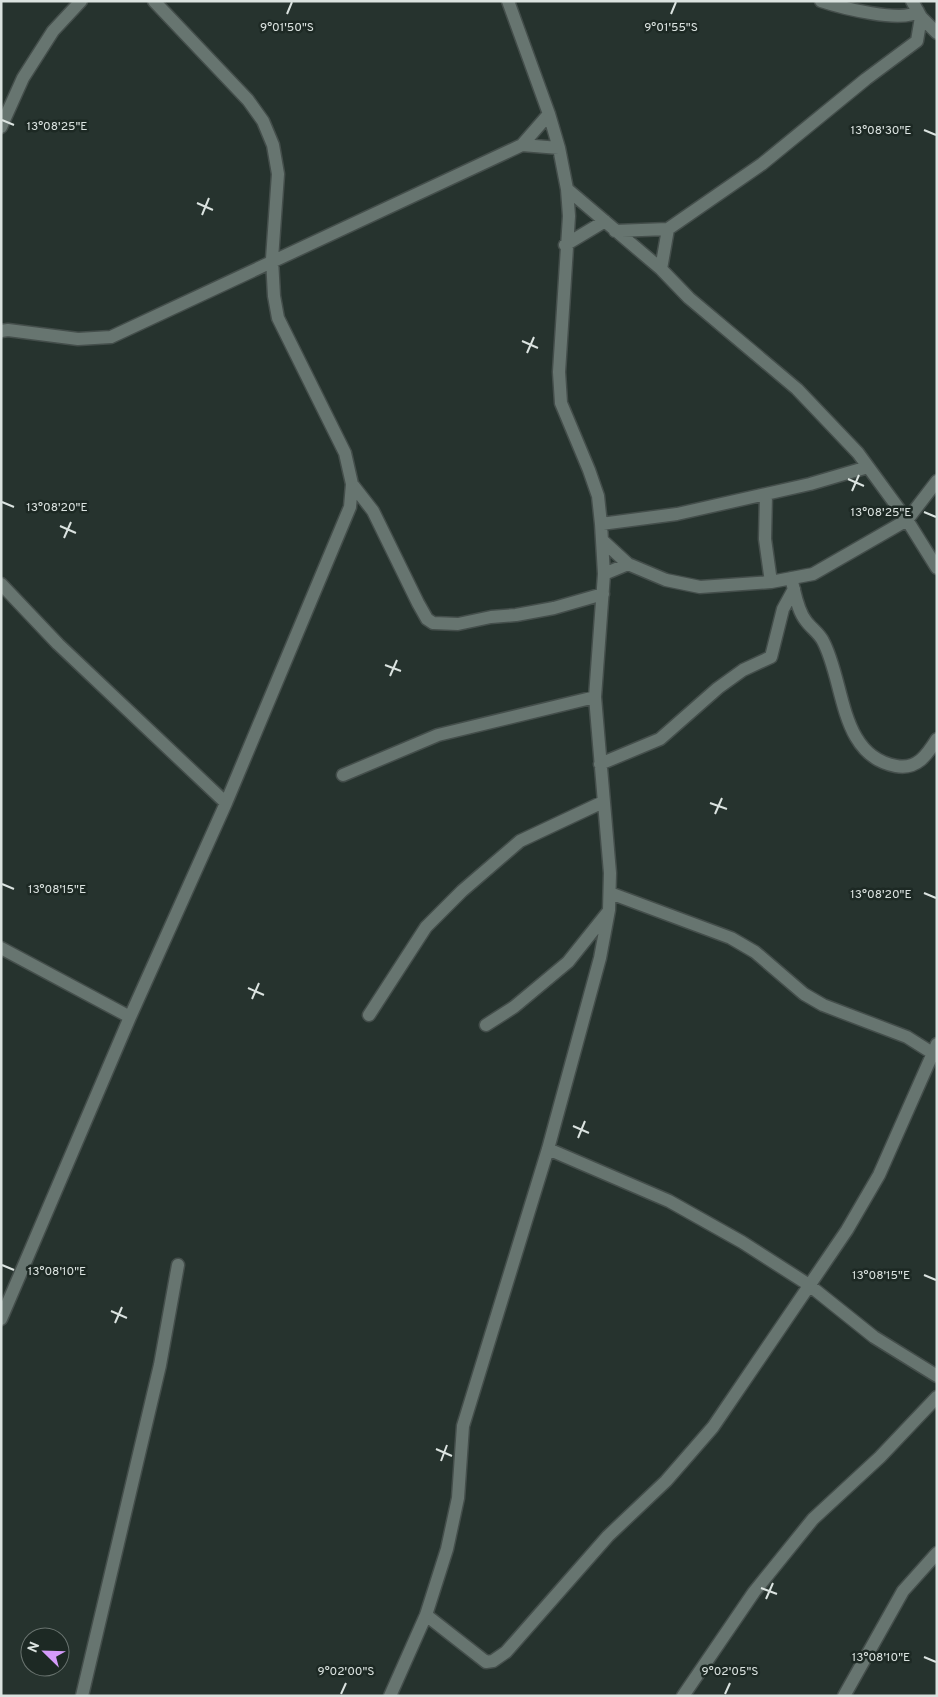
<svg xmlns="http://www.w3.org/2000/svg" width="938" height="1697" font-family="Overpass,sans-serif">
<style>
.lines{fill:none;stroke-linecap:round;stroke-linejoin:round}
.street-casing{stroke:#444e4b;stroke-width:15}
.street{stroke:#677570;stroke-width:12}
.ticks{fill:none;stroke:#dbe3e0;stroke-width:2}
.ticks-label{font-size:12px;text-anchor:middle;fill:#dbe3e0;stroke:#1d2924;stroke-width:5;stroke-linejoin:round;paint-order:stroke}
</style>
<rect width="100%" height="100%" fill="#26332e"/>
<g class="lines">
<!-- street casing -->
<g class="street-casing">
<path id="street" d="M821 1C839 7 904 24 918 11
M912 1 921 17 937 33
M1 127 23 78 53 31 81 1
M522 145 559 148
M567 189 661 269 689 298 797 389 858 453 907 520 937 568
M615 231 668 229 762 164 866 79 917 41 921 17
M565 245 605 221
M661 269 668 229
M1 331 8 330 78 339 111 337 522 145 549 114
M352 484 373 511 418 603 427 619 433 623 458 624 491 617 516 615 554 608 603 594
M766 494 765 539 771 582
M601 524 677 514 810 484 868 467
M602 540 628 564 666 580 700 587 771 582 813 574 907 520 937 481
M604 574 628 564
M791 578C795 592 797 610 806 621 811 628 819 633 823 641 845 682 839 756 896 766 917 770 927 755 937 739
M1 584 58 644 226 803
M600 764 660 739 718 688 743 670 771 657 783 609 794 589
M343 775 438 735 595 697
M610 893 731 938 755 952 804 994 823 1005 907 1037 937 1056
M1 948 130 1017
M369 1015 426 927 462 891 520 841 603 802
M486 1025 514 1007 568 962 608 912
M548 1149 669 1201 742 1242 809 1285 874 1337 937 1376
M1 1319 130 1017 226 803 350 507 352 484 345 453 278 318 274 296 272 259 278 174 273 145 263 121 248 100 154 1
M426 1615 486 1662 493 1661 506 1652 608 1536 666 1481 713 1427 847 1230 879 1175 937 1044
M82 1696 160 1365 178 1265
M390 1696 426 1615 447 1549 458 1498 463 1426 548 1149 600 958 609 910 610 873 595 697 604 574 601 524 598 496 589 470 561 403 559 372 569 216 567 189 559 148 549 114 508 1
M683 1696 754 1592 813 1519 880 1457 937 1397
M844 1696 903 1591 937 1553"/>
</g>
<!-- street -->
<use href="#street" class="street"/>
</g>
<!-- ticks -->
<path class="ticks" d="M287 14 292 2M671 14 676 2M2 120 14 125M924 130 936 135M197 203 213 210M202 215 209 198M522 341 538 348M527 353 534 337M848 479 864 486M852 491 859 475M2 502 14 507M924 512 936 517M60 526 76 533M64 538 71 522M385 665 401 671M390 676 397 660M710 803 727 809M715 814 722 798M2 884 14 889M924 893 936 898M248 988 264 995M252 999 259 983M573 1126 589 1133M578 1138 585 1121M2 1265 14 1270M924 1275 936 1280M111 1311 127 1318M115 1323 122 1307M436 1449 452 1456M441 1461 447 1445M761 1588 777 1594M766 1599 773 1583M924 1657 936 1662M341 1694 346 1683M725 1694 730 1683"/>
<g class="ticks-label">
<text x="287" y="31">9°01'50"S</text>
<text x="671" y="31">9°01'55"S</text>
<text x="57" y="130">13°08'25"E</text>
<text x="881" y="134">13°08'30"E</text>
<text x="57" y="511">13°08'20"E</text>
<text x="881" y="516">13°08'25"E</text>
<text x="57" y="893">13°08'15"E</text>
<text x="881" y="898">13°08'20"E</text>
<text x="57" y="1275">13°08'10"E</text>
<text x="881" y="1279">13°08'15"E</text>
<text x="881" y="1661">13°08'10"E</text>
<text x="346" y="1675">9°02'00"S</text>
<text x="730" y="1675">9°02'05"S</text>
</g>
<!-- border -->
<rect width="938" height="1697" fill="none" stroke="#dbe3e0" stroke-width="5"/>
<!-- north arrow -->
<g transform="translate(45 1652) rotate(293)"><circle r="24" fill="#1d2924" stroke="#69736f"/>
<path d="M0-4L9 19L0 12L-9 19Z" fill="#d59bfa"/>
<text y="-8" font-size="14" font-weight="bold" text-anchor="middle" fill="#dbe3e0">N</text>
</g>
</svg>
